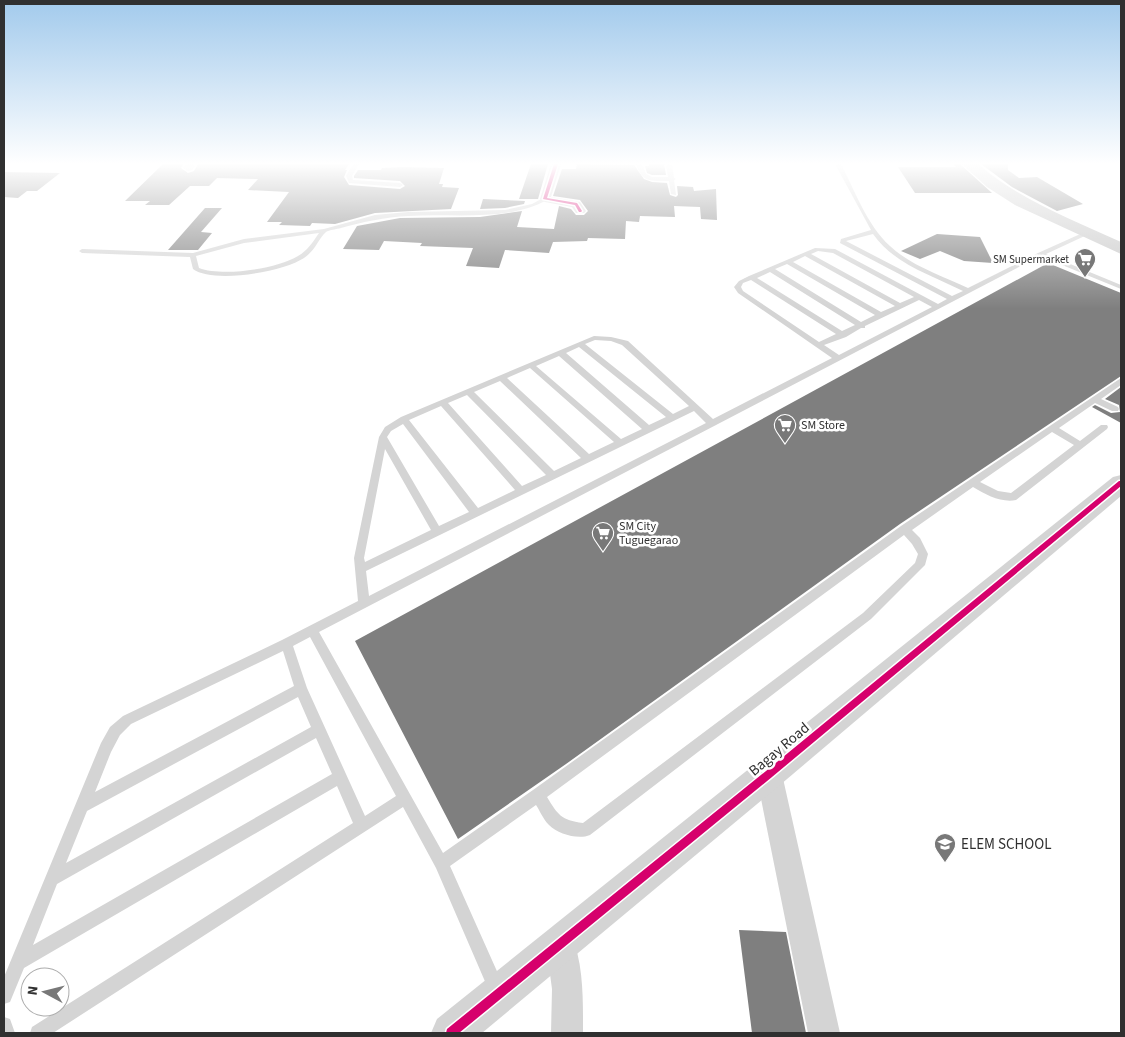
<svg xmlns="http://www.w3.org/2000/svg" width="1125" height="1037" font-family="'Source Sans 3',sans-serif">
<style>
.building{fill:#7f7f7f}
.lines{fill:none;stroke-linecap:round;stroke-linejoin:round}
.service{fill:#d4d4d4;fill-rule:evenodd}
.minor{fill:#d4d4d4;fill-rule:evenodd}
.tertiary{fill:#d4d4d4;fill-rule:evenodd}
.trunk{fill:#c5c5c5;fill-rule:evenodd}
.cycleway-casing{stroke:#fff;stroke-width:3}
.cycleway{fill:#d6006c;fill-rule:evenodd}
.labels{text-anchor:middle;stroke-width:5;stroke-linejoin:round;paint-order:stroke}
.far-poi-label{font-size:11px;fill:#303030;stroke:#fff;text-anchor:end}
.poi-label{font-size:12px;fill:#303030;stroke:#fff;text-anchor:start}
.near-street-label{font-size:15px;fill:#303030;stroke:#fff}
.near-poi-label{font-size:15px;fill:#303030;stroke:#fff;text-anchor:start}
</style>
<rect width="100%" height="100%" fill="#fff"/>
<!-- building -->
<path class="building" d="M163 164H184L181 168 188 173 194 171 198 164H349L345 170H347L344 177 349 185 400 189 405 186 400 181 354 178V176L358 170H381L382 168 402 167 444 168 439 184H443L442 187 459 188 451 209 375 213 335 224 312 223 310 226 279 225 282 222H267L289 192 248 190 258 179 217 178 209 186H190L169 205H145L150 201H125Z
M531 164H548L538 199H519Z
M577 164 634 165 644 179 652 182 667 183 670 195 676 197 678 195 677 186 693 187 694 191 716 189 717 220 701 219 700 207 674 206 675 217 640 216 639 222 626 221 625 239 588 238 587 241 553 242 549 253 505 250 499 268 466 266 473 248 420 246 422 243 384 241 379 250 343 249 357 226 400 218 480 217 522 211 517 227 554 229 559 206 571 209 576 215H584L588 211 580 200 553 196 562 169H576Z
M649 164H664L666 175H652L647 173 645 166H649Z
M953 164H960L992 193H915L898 167H956Z
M981 164H1008V170L1019 178 1037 177 1083 204 1057 211 1012 187Z
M4 172 60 173 37 191H27L18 198 4 197Z
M483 199 525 201 524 204 505 208 480 209Z
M205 208H222L201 232 212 233 198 250H168Z
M937 234 980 237 993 263 964 261 940 251 920 259 901 251Z
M1048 263 1121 293V376L900 524 566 764 458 839 355 641Z
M1121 387V423L1092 407 1095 405 1111 413 1120 412 1119 405 1105 399Z
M739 930 786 932 806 1033H752Z"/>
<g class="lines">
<!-- service -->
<path class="service" d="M353 164H359L352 176 353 180 400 183 403 185 400 187 349 183 346 176Z
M636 164H642L646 174 652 177H668L666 164H672L674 178 676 179 674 180 676 195 671 194 669 181C652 181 642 183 636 164Z
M835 164H841C855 191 867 225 890 246 911 266 943 276 968 288L1038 253 1087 231 1089 232V234L1046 254 1121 285V289L1040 256 319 632 443 853 533 790 901 526 1121 378V385L1101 399 1118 407 1119 409 1118 411H1112L1095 403 1059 428 1080 441 1101 425H1107L1108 427 1107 429 1016 500C1002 503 986 495 973 487L912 530 920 538 928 554 925 565 871 619 590 835C578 840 558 834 549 825 543 819 540 811 536 805L450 866 504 987 502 993 496 995 490 993 436 868 403 807 53 1033H30L32 1027 353 823 337 786 24 968 10 1002 4 1004V977L101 743 110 727 123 716 282 640 358 601 354 558 379 437 385 427 401 417 594 336 611 337 628 341 713 419 832 358 738 293 734 287 739 281 749 276 815 248 835 249 938 304 947 299 840 243 841 239 871 230ZM873 234C894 264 931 275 963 291L952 296 846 241ZM818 251 833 253 914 297 900 303 811 254ZM805 256 895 306 881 312 793 262ZM787 264 875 315 861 322 775 269ZM770 272 855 325 842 331 757 278ZM751 280 836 334 819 342 743 291 741 287 743 283ZM919 300 932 307 839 355 824 345 846 337 861 328H865V326ZM595 340 611 341 622 345 689 406 673 414 585 344ZM579 347 666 417 649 425 566 353ZM559 356 642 429 621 439 536 366ZM530 368 614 442 589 454 507 378ZM500 381 581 458 554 471 474 392ZM467 395 546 475 522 486 448 403ZM441 406 515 490 478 508 409 420ZM694 411 706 423 369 596 366 571ZM403 424 469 512 439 526 387 437 391 431ZM1052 432 1074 445 1011 493 998 491 980 482ZM385 449 431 530 365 562 364 558ZM904 535 912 544 918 554 915 563 863 613 583 823C561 820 558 815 547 797ZM310 637 396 796 365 816 307 688 293 646ZM283 651 294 686 95 792 111 752 120 735 131 724ZM298 697 311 727 66 863 87 811ZM316 738 332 774 33 945 57 884Z
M545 197 548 199 547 200C507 222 453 213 408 216 385 217 363 222 341 228 337 229 329 230 326 232 319 238 315 251 304 258 283 272 213 284 193 269L190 257 82 253 79 251 82 249 193 253 244 239 324 229 375 215 408 212 505 210 532 204ZM319 233C313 242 307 251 298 256 276 269 223 277 199 268L196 256 244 243Z
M4 1017 10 1019 15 1033H4Z"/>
<!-- minor -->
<path class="minor" d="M186 164H196L192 170 188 171 183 168Z
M551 164H561L551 197 580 202 586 211 584 213H576L572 207 545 202 540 199Z
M769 761 778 765 782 774 840 1033H808L756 774 760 765Z
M561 929 571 934C584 964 583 1001 583 1033H551L552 989 546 944 551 934Z"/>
<!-- tertiary -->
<path class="tertiary" d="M1121 475V496L780 785 482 1033H431L437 1019 1113 477Z"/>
<!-- trunk -->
<path class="trunk" d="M962 164H978C1020 200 1071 219 1121 242V254L1015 205 987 187Z"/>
<!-- cycleway casing -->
<g class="cycleway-casing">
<path id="cycleway" d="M554 164H558L547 198 577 203 582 211 581 212H579L575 205 543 199Z
M1119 481H1121V486L772 777 459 1033H446L447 1029 766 771Z"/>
</g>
<!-- cycleway -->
<use href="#cycleway" class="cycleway"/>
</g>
<!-- sky -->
<linearGradient id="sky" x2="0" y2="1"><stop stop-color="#a2caec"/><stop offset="0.53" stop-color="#fff"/><stop offset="1" stop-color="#fff" stop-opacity="0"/></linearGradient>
<rect width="1125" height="309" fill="url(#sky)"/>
<!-- icons -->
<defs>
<g id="supermarket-pin" transform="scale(1.125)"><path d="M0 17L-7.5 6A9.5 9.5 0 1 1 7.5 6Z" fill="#787878" stroke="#fff"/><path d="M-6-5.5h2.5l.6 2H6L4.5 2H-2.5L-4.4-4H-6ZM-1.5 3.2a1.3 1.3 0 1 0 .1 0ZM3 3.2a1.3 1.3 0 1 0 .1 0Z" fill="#fff"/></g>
<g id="school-pin" transform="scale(1.125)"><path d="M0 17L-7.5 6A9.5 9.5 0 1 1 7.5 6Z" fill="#787878" stroke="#fff"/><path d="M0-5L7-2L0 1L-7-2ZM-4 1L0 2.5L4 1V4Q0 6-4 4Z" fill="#fff"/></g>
</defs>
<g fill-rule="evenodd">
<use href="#supermarket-pin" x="1085" y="259"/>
<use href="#supermarket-pin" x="785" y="425"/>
<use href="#supermarket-pin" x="603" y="533"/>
<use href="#school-pin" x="945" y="844"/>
</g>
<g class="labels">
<!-- far-poi labels -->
<g class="far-poi-label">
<text x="1069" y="263">SM Supermarket</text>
</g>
<!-- poi labels -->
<g class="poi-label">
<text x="801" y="429">SM Store</text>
<text x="619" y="530">SM City<tspan x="619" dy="14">Tuguegarao</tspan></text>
</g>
<!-- near-street labels -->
<g class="near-street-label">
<text transform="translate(779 749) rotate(-40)" y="5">Bagay Road</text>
</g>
<!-- near-poi labels -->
<g class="near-poi-label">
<text x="961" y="849">ELEM SCHOOL</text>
</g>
</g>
<!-- border -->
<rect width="1125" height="1037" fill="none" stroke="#303030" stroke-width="10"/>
<!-- north arrow -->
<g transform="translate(45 992) rotate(277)"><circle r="24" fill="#ffffff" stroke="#acacac"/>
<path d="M0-4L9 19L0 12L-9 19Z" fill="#787878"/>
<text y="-8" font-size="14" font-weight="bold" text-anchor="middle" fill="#303030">N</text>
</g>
</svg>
